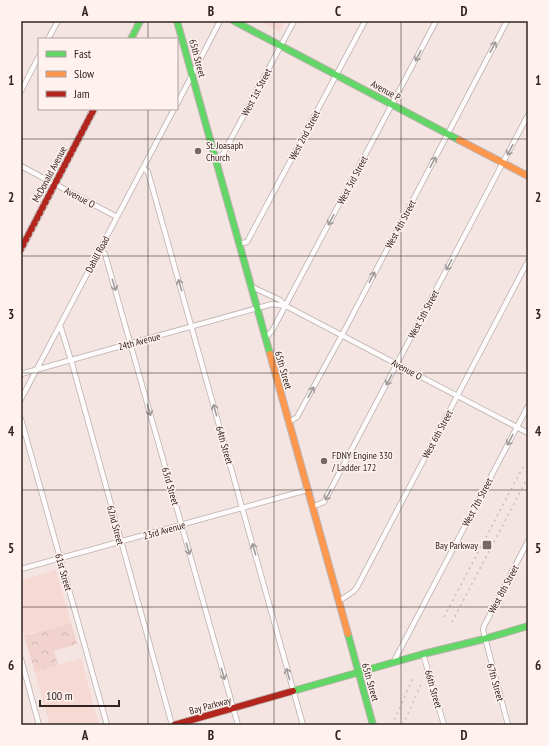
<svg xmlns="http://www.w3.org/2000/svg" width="549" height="746" font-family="'PT Sans Narrow',sans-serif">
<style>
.built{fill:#f7d9d4}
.park{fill:url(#park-crowns)}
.pitch{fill:#f2d2cc}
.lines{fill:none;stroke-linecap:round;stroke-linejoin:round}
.street-casing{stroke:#bcb0ad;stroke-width:6}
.fast-casing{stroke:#bcb0ad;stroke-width:8}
.slow-casing{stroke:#bcb0ad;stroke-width:8}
.jam-casing{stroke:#bcb0ad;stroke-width:8}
.street{stroke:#fdfbfb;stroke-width:4.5}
.fast{stroke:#63d668;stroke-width:6}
.slow{stroke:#ff974d;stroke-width:6}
.jam{stroke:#b3261e;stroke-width:6}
.rail{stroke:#c2bebd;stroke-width:1.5;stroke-dasharray:2 4;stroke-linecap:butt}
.oneway{stroke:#a19a99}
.grid{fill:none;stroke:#302422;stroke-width:1;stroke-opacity:0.55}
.poi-dot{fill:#756865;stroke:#fff1ee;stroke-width:1.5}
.labels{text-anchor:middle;stroke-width:3;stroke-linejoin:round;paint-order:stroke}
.street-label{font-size:10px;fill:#302422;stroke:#fff1ee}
.poi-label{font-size:10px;fill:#302422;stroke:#fff1ee;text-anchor:start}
.neatline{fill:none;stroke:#302422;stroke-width:1.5}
.grid-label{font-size:13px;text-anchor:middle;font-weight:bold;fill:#302422}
</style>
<defs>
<pattern id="park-crowns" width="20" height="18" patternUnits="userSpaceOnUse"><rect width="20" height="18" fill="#f2d2cc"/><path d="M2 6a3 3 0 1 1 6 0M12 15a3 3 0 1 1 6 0" fill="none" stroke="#d0b4af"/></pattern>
</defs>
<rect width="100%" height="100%" fill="#f4e5e2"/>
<!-- built -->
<path class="built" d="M260 21H285L280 32Z
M56 570 71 623 24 635 21 623V580Z
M81 658 99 725H50L35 672Z"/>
<!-- park -->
<path class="park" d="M71 623 77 644 54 651 58 665 35 672 24 636Z"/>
<!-- pitch -->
<path class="pitch" d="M56 630 61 648 52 650 47 632Z"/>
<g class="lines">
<!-- street casing -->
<g class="street-casing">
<path id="street" d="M48 39 58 21
M21 91 39 56
M177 104 220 21
M215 159 223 154 294 21
M21 166 117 217
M143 168 148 172 303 725
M239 244 247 242 365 21
M100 249 105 254 238 725
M250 286 280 300 286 306 528 433
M60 325 73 367 172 725
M265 338 272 331 282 312 436 21
M21 374 272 304 286 306
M21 399 174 109
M21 419 107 725
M288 423 297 417 342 335 507 21
M312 507 324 502 528 115
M21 569 307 490
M339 601 354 591 357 587 528 261
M423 654 444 725
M21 659 39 725
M393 663 528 406
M508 725 483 630 484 626 528 541"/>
</g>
<!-- fast casing -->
<g class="fast-casing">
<path id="fast" d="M177 21 270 354
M234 21 459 140
M131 39 140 21
M348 634 373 725
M293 691 423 654 484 639 528 626"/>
</g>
<!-- slow casing -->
<g class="slow-casing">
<path id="slow" d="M459 140 528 176
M270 354 348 634"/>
</g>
<!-- jam casing -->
<g class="jam-casing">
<path id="jam" d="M21 249 94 109
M174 725 293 691"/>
</g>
<!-- street -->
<use href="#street" class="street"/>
<!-- fast -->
<use href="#fast" class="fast"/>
<!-- slow -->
<use href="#slow" class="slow"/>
<!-- jam -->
<use href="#jam" class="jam"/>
<!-- rail -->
<path class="rail" d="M127 39 137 21
M135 39 144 21
M21 241 90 109
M21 255 98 109
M444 617 525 463
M452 622 528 477
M392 725 413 678
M403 725 422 682"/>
</g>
<!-- one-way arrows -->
<defs><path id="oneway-shaft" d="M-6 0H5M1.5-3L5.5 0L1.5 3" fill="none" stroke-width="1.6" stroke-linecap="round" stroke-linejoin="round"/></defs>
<g class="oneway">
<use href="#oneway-shaft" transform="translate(493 47) rotate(-62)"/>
<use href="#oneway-shaft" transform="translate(418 56) rotate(118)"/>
<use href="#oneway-shaft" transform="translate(510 150) rotate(118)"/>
<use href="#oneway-shaft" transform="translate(433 162) rotate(-62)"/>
<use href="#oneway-shaft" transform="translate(331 220) rotate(118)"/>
<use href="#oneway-shaft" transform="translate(449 265) rotate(118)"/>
<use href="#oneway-shaft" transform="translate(372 277) rotate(-62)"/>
<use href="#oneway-shaft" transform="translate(114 285) rotate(74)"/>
<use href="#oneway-shaft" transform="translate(180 285) rotate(-106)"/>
<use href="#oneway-shaft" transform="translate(389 380) rotate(118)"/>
<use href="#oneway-shaft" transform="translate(311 392) rotate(-61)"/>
<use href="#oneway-shaft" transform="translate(149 410) rotate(74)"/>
<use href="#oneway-shaft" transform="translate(215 410) rotate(-106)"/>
<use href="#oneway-shaft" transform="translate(510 440) rotate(118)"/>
<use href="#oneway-shaft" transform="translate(328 495) rotate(118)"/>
<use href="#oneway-shaft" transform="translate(188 549) rotate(74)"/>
<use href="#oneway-shaft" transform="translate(254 549) rotate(-106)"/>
<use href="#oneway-shaft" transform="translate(223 674) rotate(74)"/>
<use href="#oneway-shaft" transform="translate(288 674) rotate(-106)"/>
</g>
<!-- grid -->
<path class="grid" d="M148 21V39M274 21V725M401 21V725M148 109V725M21 139H528M21 256H528M21 373H528M21 490H528M21 607H528"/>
<!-- markers -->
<g class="poi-dot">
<circle cx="198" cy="151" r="4"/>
<circle cx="324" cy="461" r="4"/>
<rect x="482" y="540" width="10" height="10" rx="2"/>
</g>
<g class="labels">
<!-- street labels -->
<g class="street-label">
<text transform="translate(198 58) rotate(75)" y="4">65th Street</text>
<text transform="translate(386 90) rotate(28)" y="4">Avenue P</text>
<text transform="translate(256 92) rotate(-62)" y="4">West 1st Street</text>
<text transform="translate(304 135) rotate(-62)" y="4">West 2nd Street</text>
<text transform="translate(49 174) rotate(-62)" y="4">McDonald Avenue</text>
<text transform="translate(352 180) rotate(-62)" y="4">West 3rd Street</text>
<text transform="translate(80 197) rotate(28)" y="4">Avenue O</text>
<text transform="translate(400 224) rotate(-62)" y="4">West 4th Street</text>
<text transform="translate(97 254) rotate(-62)" y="4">Dahill Road</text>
<text transform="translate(423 314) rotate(-62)" y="4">West 5th Street</text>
<text transform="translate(139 341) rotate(-15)" y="4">24th Avenue</text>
<text transform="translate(407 369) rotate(28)" y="4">Avenue O</text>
<text transform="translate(284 370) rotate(74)" y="4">65th Street</text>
<text transform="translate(437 434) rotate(-62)" y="4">West 6th Street</text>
<text transform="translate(225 445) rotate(74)" y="4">64th Street</text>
<text transform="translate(171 486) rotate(74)" y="4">63rd Street</text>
<text transform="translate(477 502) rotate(-62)" y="4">West 7th Street</text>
<text transform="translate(116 525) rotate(75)" y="4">62nd Street</text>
<text transform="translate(164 530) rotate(-16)" y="4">23rd Avenue</text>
<text transform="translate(64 572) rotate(74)" y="4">61st Street</text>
<text transform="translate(503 589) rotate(-62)" y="4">West 8th Street</text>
<text transform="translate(371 682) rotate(74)" y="4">65th Street</text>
<text transform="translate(496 682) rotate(74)" y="4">67th Street</text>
<text transform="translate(434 689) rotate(74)" y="4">66th Street</text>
<text transform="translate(210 705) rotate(-15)" y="4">Bay Parkway</text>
</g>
<!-- poi labels -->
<g class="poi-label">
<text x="206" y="149">St. Joasaph<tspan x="206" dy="12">Church</tspan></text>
<text x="332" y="459">FDNY Engine 330<tspan x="332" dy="12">/ Ladder 172</tspan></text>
<text x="478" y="549" text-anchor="end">Bay Parkway</text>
</g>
</g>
<!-- border -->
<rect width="549" height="746" fill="none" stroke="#fff1ee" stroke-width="44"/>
<!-- legend -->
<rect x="38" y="38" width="140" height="72" fill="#fff1ee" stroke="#ac9f9c"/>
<rect x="46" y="51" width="20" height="6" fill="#63d668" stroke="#ac9f9c"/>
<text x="74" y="58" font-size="12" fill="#302422">Fast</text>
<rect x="46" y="71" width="20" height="6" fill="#ff974d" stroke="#ac9f9c"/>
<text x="74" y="78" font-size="12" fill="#302422">Slow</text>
<rect x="46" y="91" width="20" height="6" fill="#b3261e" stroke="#ac9f9c"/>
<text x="74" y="98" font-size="12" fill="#302422">Jam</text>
<!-- scale -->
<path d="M40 700v6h79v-6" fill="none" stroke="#302422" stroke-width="2"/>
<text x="46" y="700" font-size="12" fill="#302422" stroke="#fff1ee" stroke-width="3" paint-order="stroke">100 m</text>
<rect x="22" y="22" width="505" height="702" class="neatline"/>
<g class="grid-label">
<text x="85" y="16">A</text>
<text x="211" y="16">B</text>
<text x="338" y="16">C</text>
<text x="464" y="16">D</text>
<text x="11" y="85">1</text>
<text x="538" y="85">1</text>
<text x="11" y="202">2</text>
<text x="538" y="202">2</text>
<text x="11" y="319">3</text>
<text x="538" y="319">3</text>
<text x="11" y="436">4</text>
<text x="538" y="436">4</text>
<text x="11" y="553">5</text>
<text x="538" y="553">5</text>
<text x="11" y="670">6</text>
<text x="538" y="670">6</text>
<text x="85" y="740">A</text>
<text x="211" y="740">B</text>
<text x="338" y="740">C</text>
<text x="464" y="740">D</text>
</g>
</svg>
